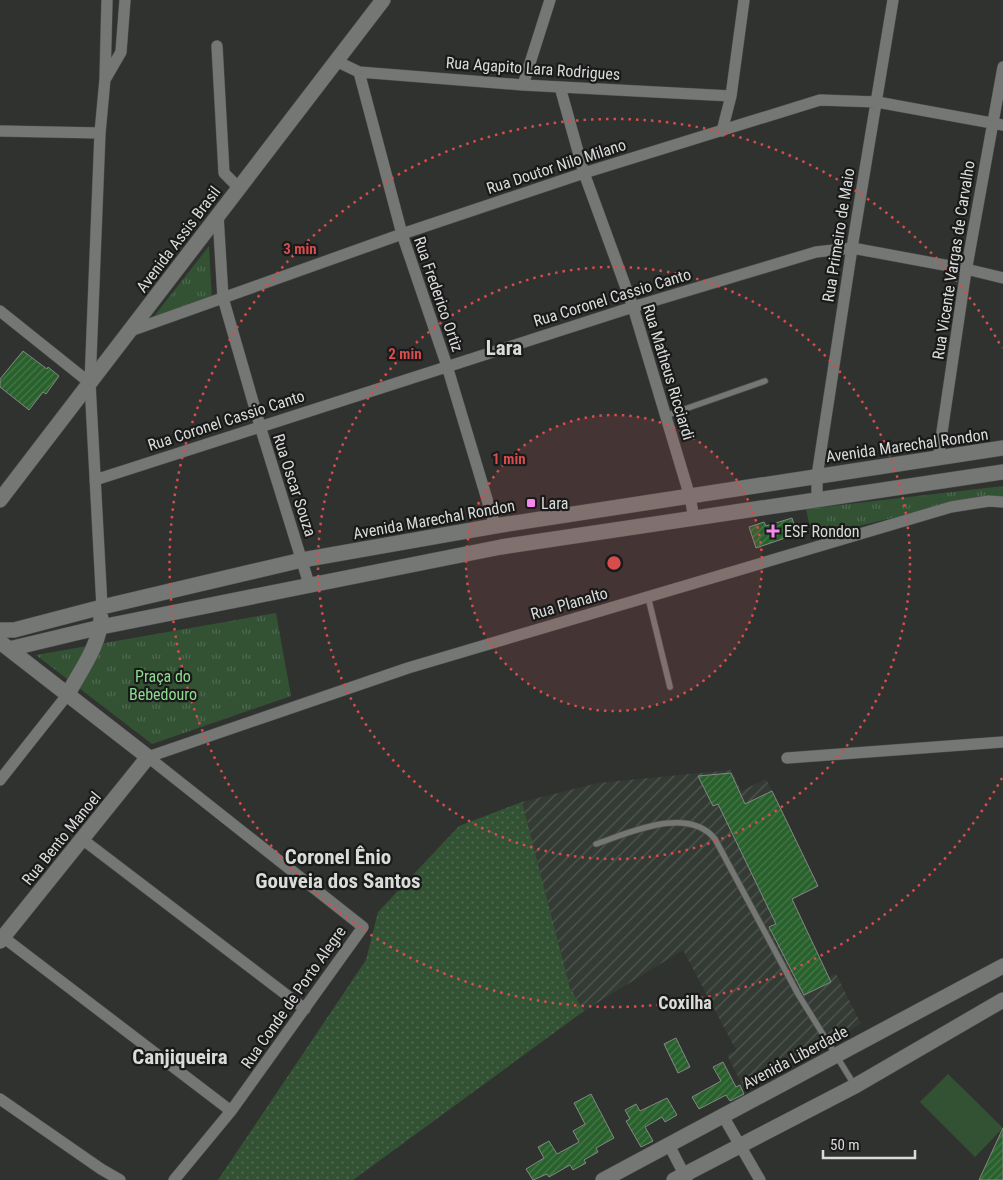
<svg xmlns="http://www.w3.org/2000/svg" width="1003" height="1180" font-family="'Roboto Condensed',sans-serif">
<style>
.industrial{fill:url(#industrial-furrows)}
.grass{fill:url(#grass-dots)}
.park{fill:url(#park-tufts)}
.pitch{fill:#335234}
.building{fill:url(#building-hatch);stroke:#858785}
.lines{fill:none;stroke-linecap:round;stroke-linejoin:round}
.lane-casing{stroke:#4e504e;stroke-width:7}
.street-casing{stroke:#4e504e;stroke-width:12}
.secondary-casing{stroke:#4e504e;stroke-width:16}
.lane{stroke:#757775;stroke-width:5.5}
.street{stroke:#757775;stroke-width:11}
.secondary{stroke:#757775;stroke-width:15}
.ring{fill:none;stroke:#d74c4c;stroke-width:2.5;stroke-dasharray:2.5 5}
.poi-dot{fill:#f689ee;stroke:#191a19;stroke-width:2}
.labels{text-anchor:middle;stroke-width:4.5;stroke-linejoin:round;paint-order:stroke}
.street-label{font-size:16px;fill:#dadcda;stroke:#191a19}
.poi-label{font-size:16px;fill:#dadcda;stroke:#191a19;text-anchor:start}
.park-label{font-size:16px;fill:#8ddc90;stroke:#191a19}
.neighbourhood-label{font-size:18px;font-weight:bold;fill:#dadcda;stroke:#191a19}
.district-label{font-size:21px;font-weight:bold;fill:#dadcda;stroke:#191a19}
.centre{fill:#d74c4c;stroke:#191a19;stroke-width:2.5}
.ring-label{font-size:15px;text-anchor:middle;font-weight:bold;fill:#d74c4c;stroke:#191a19;stroke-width:4.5;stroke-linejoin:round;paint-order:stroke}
</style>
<defs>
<pattern id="industrial-furrows" width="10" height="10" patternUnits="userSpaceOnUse" patternTransform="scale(1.25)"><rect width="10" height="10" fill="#343b34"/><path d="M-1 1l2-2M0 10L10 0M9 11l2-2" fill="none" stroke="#515751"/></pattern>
<pattern id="grass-dots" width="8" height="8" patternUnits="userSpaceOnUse" patternTransform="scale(1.25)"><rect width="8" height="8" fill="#335234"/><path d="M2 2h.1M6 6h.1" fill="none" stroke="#506a51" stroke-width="1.8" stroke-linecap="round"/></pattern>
<pattern id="park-tufts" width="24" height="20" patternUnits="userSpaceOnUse" patternTransform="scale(1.25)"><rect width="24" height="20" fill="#335234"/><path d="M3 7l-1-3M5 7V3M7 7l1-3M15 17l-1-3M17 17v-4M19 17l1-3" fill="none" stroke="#506a51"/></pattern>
<pattern id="building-hatch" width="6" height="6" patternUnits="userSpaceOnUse" patternTransform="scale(1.25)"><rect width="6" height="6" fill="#29612d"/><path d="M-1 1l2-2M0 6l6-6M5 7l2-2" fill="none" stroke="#47774b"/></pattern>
</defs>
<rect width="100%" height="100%" fill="#303230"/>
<!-- industrial -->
<path class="industrial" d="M731 770 741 791 766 779 818 886 792 900 829 977 836 974 861 1024 744 1088 727 1055 736 1050 683 950 584 1011 570 988 522 802 598 783Z"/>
<!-- grass -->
<path class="grass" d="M522 802 570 988 584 1011 353 1180H218L366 960 378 912 459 826Z"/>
<!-- park -->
<path class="park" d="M209 246 212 299 152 319Z
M1003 486V497L985 496 812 537 806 509Z
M276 613 291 696 152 744 36 655Z"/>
<!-- pitch -->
<path class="pitch" d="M948 1074 1003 1128 975 1157 920 1102Z"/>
<!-- building -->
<path class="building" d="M23 351 47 369 48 367 59 376 46 394 43 392 29 410 0 387V379Z
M792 518 797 534 756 548 749 527 764 522 766 526Z
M731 773 745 804 772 791 818 886 792 899 831 982 804 995 769 927 776 924 718 804 713 806 698 776Z
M676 1038 690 1067 678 1073 664 1044Z
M723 1062 736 1087 740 1085 744 1094 730 1101 726 1095 699 1109 692 1097 721 1081 713 1067Z
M591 1094 614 1138 596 1148 598 1152 584 1160 586 1163 573 1170 570 1165 549 1177 547 1174 533 1180 526 1169 544 1158 538 1147 549 1141 557 1154 579 1142 573 1131 585 1124 574 1103Z
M667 1098 677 1115 665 1122 662 1117 645 1127 653 1141 641 1147 626 1121 630 1119 625 1110 636 1104 640 1111Z
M1003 1128V1180H979Z"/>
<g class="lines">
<!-- lane casing -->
<g class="lane-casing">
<path id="lane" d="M665 416 765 381
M648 597 670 687
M596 844C629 833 688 805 715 839L798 994 855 1086"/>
</g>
<!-- street casing -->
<g class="street-casing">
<path id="street" d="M217 46 224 173 239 188
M336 61 359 72 523 85 731 96
M359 72 402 234 447 366 495 526
M106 78 121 52 125 0
M523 85 550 0
M560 87 584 173 633 307 690 497 694 518
M0 131 100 133
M722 131 731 96 744 0
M218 215 223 298 260 426 309 584
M0 311 90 383
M130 331 402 234 584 173 820 100 877 102 1003 125
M938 459 965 277 1003 67
M95 480 633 307 816 252 852 248 966 269 1003 278
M817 499V476L852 248 893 0
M102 607 90 383 100 133 105 79 107 0
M148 757 408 668 951 507 989 501 1003 502
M148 757 363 927 231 1111 174 1180
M787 758 1003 742
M0 780 68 694
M82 839 305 1009
M3 937 231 1111
M0 1099 101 1169 120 1180
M723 1116 760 1180
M669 1145 687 1180"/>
</g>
<!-- secondary casing -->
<g class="secondary-casing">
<path id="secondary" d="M0 500 383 0
M0 630H14L102 607 302 560 495 526 1003 448
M0 642 148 757 0 941
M9 649 101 627 501 547 1003 472
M68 694C80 671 100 645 101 618
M603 1180 1003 966
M674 1180 855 1086 1003 1000"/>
</g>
<!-- lane -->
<use href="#lane" class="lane"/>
<!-- street -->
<use href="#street" class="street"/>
<!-- secondary -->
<use href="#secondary" class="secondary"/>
</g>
<!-- distance rings -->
<circle cx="614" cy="563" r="148" fill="#d74c4c" fill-opacity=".12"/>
<g class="ring">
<circle cx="614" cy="563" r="148"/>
<circle cx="614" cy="563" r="296"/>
<path d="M1002 778A444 444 0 1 1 1002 348"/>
</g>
<!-- markers -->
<g class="poi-dot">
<rect x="526" y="498" width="10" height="10" rx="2.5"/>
<path d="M770.5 523.5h5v5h5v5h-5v5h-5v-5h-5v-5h5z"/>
</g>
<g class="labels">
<!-- street labels -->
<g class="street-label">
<text transform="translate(533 68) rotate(4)" y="6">Rua Agapito Lara Rodrigues</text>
<text transform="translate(556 166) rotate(-18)" y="6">Rua Doutor Nilo Milano</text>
<text transform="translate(838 235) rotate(-81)" y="6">Rua Primeiro de Maio</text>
<text transform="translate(178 239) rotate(-53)" y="6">Avenida Assis Brasil</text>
<text transform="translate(953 260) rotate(-81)" y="6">Rua Vicente Vargas de Carvalho</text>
<text transform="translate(439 294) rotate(71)" y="6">Rua Frederico Ortiz</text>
<text transform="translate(612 297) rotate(-17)" y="6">Rua Coronel Cassio Canto</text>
<text transform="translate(669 372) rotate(73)" y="6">Rua Matheus Ricciardi</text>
<text transform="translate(226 420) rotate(-18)" y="6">Rua Coronel Cassio Canto</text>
<text transform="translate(907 445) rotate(-8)" y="6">Avenida Marechal Rondon</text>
<text transform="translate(295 485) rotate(72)" y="6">Rua Oscar Souza</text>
<text transform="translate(434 519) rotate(-10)" y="6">Avenida Marechal Rondon</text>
<text transform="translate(569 603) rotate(-16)" y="6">Rua Planalto</text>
<text transform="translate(61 838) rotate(-51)" y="6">Rua Bento Manoel</text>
<text transform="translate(293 997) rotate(-55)" y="6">Rua Conde de Porto Alegre</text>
<text transform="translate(795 1057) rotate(-28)" y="6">Avenida Liberdade</text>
</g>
<!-- poi labels -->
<g class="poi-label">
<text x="541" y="509">Lara</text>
<text x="784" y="537">ESF Rondon</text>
</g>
<!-- park labels -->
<g class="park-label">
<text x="163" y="682">Praça do<tspan x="163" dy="18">Bebedouro</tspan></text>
</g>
<!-- neighbourhood labels -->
<g class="neighbourhood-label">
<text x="685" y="1009">Coxilha</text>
</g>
<!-- district labels -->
<g class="district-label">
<text x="504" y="355">Lara</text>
<text x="338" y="864">Coronel Ênio<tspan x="338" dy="24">Gouveia dos Santos</tspan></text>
<text x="180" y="1064">Canjiqueira</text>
</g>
</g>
<circle cx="614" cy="563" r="8" class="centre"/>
<g class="ring-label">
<text x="300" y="254">3 min</text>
<text x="405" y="359">2 min</text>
<text x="509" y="464">1 min</text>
</g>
<!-- scale -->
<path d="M823 1150v8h92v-8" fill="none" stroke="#dadcda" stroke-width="2.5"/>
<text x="830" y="1150" font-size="15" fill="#dadcda" stroke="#191a19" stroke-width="4" paint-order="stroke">50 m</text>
</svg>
